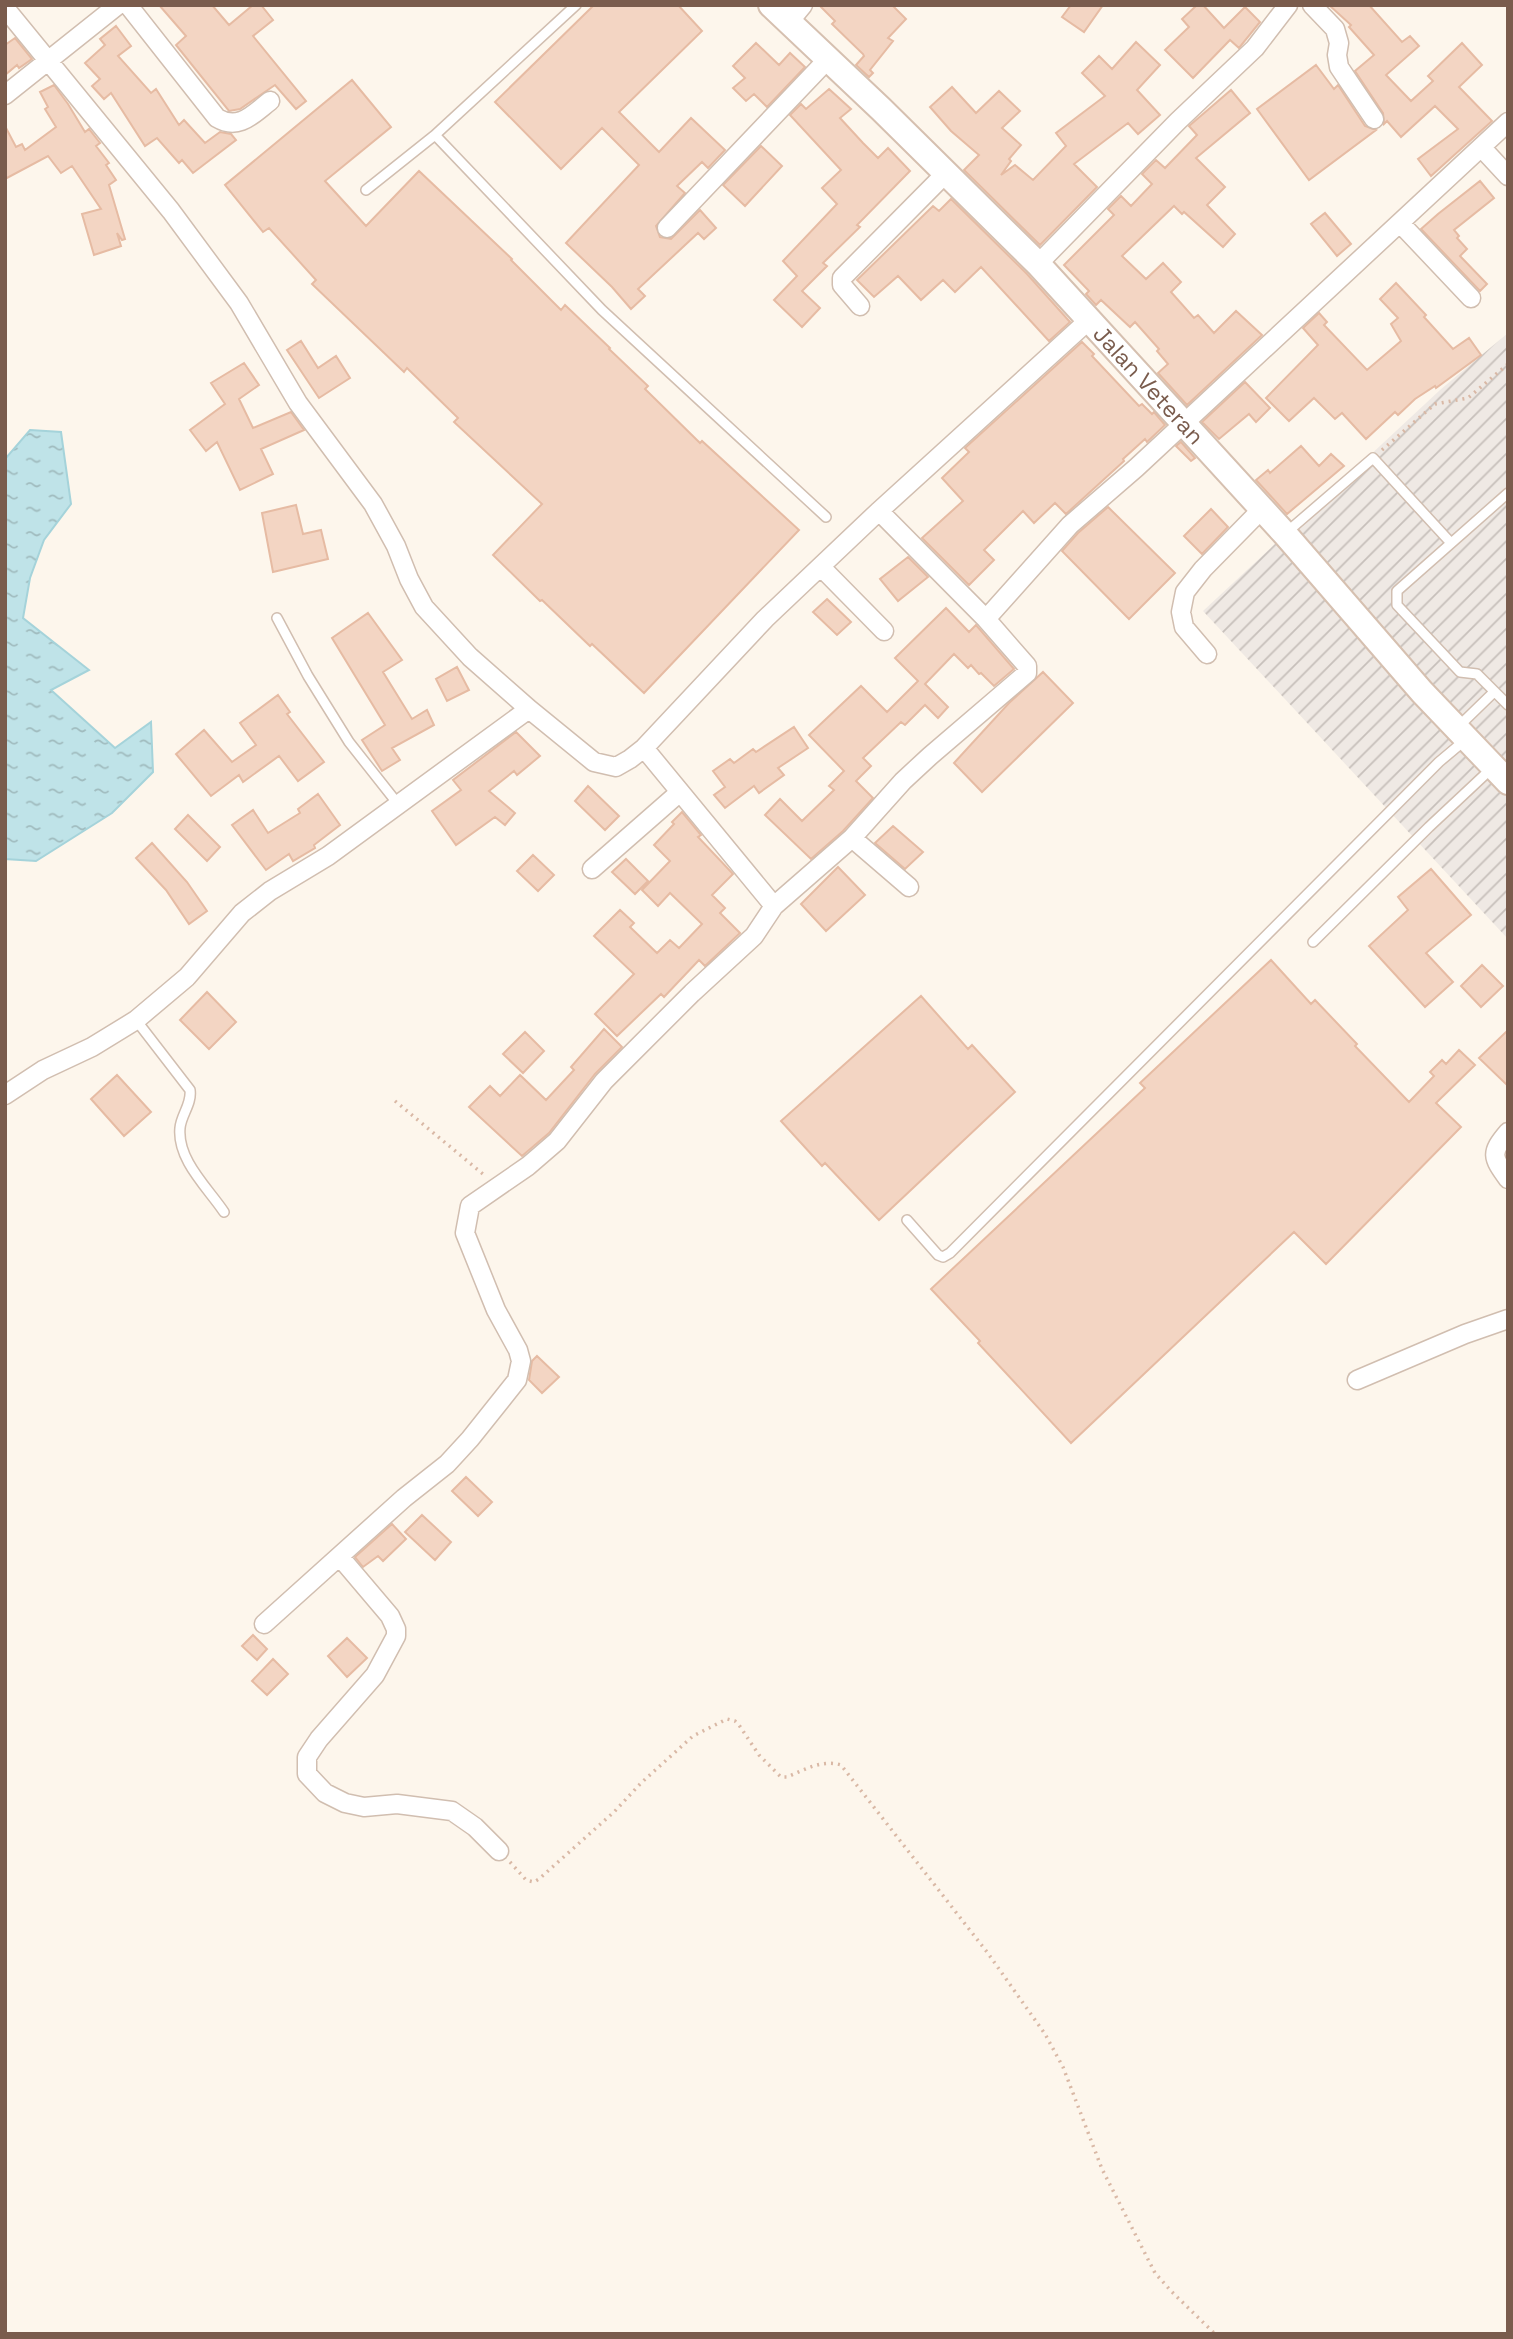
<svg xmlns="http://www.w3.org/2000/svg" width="1513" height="2339" font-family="'Space Grotesk',sans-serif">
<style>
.industrial{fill:url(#industrial-furrows)}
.water{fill:url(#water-ripples);stroke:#a5d3da;stroke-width:2}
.building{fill:#f3d5c3;stroke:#e6bba3;stroke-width:2}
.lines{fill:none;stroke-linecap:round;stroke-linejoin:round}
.service-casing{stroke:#d1beb0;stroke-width:12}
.minor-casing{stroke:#d1beb0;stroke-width:21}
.secondary-casing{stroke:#d6c0b0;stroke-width:28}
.path{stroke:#d9b8a5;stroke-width:3.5;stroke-dasharray:2 5;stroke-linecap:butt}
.service{stroke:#fff;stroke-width:9}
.minor{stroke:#fff;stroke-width:18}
.secondary{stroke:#fff;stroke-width:24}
.labels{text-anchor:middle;stroke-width:7;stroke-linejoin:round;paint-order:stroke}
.street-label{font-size:23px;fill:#7a5c4d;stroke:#fffaf3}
</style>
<defs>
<pattern id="industrial-furrows" width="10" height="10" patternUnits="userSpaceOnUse" patternTransform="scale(1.75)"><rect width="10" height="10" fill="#efe9e4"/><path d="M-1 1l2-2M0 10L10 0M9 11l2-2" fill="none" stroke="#c7c0bb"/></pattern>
<pattern id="water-ripples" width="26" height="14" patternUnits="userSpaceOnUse" patternTransform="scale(1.75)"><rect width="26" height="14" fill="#bfe3e8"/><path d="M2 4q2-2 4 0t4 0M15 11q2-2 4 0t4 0" fill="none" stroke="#a0bbbe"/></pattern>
</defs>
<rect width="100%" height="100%" fill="#fdf6ec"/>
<!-- industrial -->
<path class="industrial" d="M1508 333V939L1203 611 1440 390Z"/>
<!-- water -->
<path class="water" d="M30 430 61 432 71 504 44 540 30 578 23 618 89 670 51 690 115 748 151 722 153 772 112 813 36 861 5 859V459Z"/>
<!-- building -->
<path class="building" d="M159 5H212L229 25 253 5H261L273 20 253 36 306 101 296 109 275 85 240 109 229 111 176 45 186 36Z
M594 5H678L702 31 619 112 659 152 691 118 725 150 708 168 702 162 677 186 685 193 656 226 660 237 671 239 700 210 716 228 704 239 698 233 638 289 645 296 631 309 612 287 566 243 639 165 602 128 561 169 495 102Z
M819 5H892L906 19 888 38 893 41 870 70 873 73 869 77 856 65 864 56 863 54 832 24 835 21Z
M1071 5H1103L1084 32 1062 17Z
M1197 5H1203L1224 28 1245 7 1260 22 1239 48 1230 40 1193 78 1165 50 1189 27 1182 19Z
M1329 5H1369L1402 42 1410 36 1419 46 1386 75 1411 101 1433 81 1428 76 1462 43 1482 65 1459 87 1492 121 1431 176 1418 159 1458 129 1435 106 1401 137 1387 121 1384 124 1383 113 1355 71 1374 55 1349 27 1351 25Z
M116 26 131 46 118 56 151 93 156 89 179 125 184 120 205 143 220 132 231 134 236 140 193 173 182 160 179 163 157 138 145 146 111 93 104 99 92 86 100 79 85 63 105 45 100 39Z
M15 38 32 59 19 68 17 65 5 75V45Z
M1136 42 1160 65 1137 90 1160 115 1138 134 1128 123 1074 164 1097 187 1040 245 964 170 979 155 951 131 930 107 952 87 976 113 999 91 1020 111 1002 128 1021 145 1009 159 1011 161 1001 175 1015 165 1033 180 1066 146 1056 133 1105 96 1082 73 1099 56 1112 69Z
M756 43 779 65 790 53 805 67 767 107 754 94 746 101 733 88 745 78 733 66Z
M1316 65 1334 89 1338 85 1365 126 1376 130 1309 180 1257 109Z
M352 80 391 127 325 181 366 226 419 171 512 259 511 260 561 310 565 305 610 348 609 349 648 386 645 389 700 443 702 441 799 530 644 693 592 644 590 646 542 600 540 601 493 555 542 504 454 422 458 418 407 368 404 372 312 284 316 280 269 228 263 232 225 185Z
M54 85 68 104 85 132 89 129 100 143 96 146 109 163 106 165 116 180 109 185 125 239 122 240 117 233 121 246 94 255 82 214 101 209 72 166 61 173 48 156 5 179V126L16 147 22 144 25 150 56 127 45 109 48 107 40 92Z
M829 89 851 109 840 118 863 143 878 158 888 148 910 171 857 225 860 227 823 263 827 266 802 291 820 308 802 327 774 300 797 276 783 261 837 204 822 188 841 170 790 115 801 104 806 109Z
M1231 90 1250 113 1196 158 1225 187 1207 205 1235 234 1223 247 1184 212 1182 214 1174 206 1122 256 1146 279 1163 263 1181 282 1171 292 1194 318 1198 315 1214 333 1236 311 1262 335 1187 405 1158 373 1168 364 1157 351 1159 349 1135 322 1130 327 1101 300 1096 305 1086 294 1089 291 1064 265 1114 215 1108 209 1121 196 1131 206 1152 184 1142 174 1156 160 1165 168 1197 135 1189 126Z
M761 146 782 166 745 206 723 185Z
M1480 181 1494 198 1454 230 1459 236 1457 238 1467 249 1460 256 1487 284 1480 291 1421 229 1438 214Z
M951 199 1027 274 1070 322 1049 341 981 267 955 292 943 280 921 300 898 276 874 297 857 280 933 206 939 211Z
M1325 213 1351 244 1337 256 1311 224Z
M1396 283 1426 315 1424 317 1453 349 1469 338 1481 355 1436 388 1435 386 1415 399 1398 415 1395 412 1366 439 1342 413 1335 419 1314 398 1289 421 1266 398 1318 345 1303 328 1319 313 1327 322 1324 325 1367 370 1401 341 1391 324 1398 318 1380 299Z
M301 341 318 368 336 356 350 378 319 398 287 350Z
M1082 342 1094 354 1092 356 1139 406 1142 404 1152 414 1154 412 1165 425 1147 442 1145 439 1123 459 1124 461 1066 514 1055 503 1034 523 1023 511 984 550 994 560 969 585 922 538 963 501 942 478 969 452 965 448Z
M244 363 259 385 239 399 253 428 291 412 304 430 261 449 273 474 240 490 217 442 206 451 190 430 225 404 211 383Z
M1245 382 1270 408 1256 422 1249 414 1219 439 1202 422Z
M1181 442 1195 458 1191 461 1176 446Z
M1301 446 1319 466 1331 454 1344 466 1287 514 1256 480 1268 470 1270 473Z
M296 505 303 534 321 530 328 559 273 572 262 513Z
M1108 507 1175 573 1129 619 1062 551 1078 533Z
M1211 509 1228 527 1202 554 1184 536Z
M908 557 928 577 898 601 880 579Z
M827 599 851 622 837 635 813 612Z
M946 608 969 632 976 625 1014 669 994 686 981 673 979 674 971 665 968 668 954 654 925 684 948 707 938 718 925 705 905 725 901 722 863 758 871 766 856 781 873 798 843 831 811 859 765 815 780 799 802 821 834 790 829 786 844 771 809 735 861 686 887 712 918 681 895 658Z
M368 613 402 660 383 672 412 719 427 710 434 725 392 748 400 760 382 771 362 740 385 725 332 638Z
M457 667 469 690 447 701 436 679Z
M1043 672 1073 703 982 792 954 763 1009 703Z
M278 695 290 712 287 714 324 762 298 781 279 756 243 782 239 775 211 796 176 754 204 730 232 762 256 745 240 723Z
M794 727 808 748 778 768 784 775 759 793 754 786 725 808 714 795 725 787 713 771 730 759 734 763 753 749 756 752Z
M516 732 540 756 517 775 514 771 489 791 515 813 505 825 495 817 456 845 432 811 461 790 453 780Z
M588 786 619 816 605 830 575 801Z
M318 794 340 825 314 845 315 848 293 861 289 854 266 870 232 825 253 810 268 833 300 813 298 809Z
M682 812 701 835 698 837 733 874 712 895 725 908 720 913 740 933 705 966 699 960 664 997 661 994 617 1036 595 1014 634 974 594 936 620 910 634 923 630 927 657 953 670 940 679 948 702 924 670 893 658 906 642 890 670 861 654 845 674 824 672 822Z
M188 815 220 847 207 861 175 829Z
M893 826 923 852 905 869 875 843Z
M152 843 187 882 207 911 189 924 166 890 136 858Z
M533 855 554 875 538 891 517 871Z
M626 859 648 881 635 894 612 872Z
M838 867 865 895 826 931 801 904Z
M1431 869 1471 915 1426 953 1453 982 1425 1007 1369 946 1408 910 1398 897Z
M1271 960 1311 1004 1315 1000 1357 1044 1355 1046 1409 1102 1434 1076 1430 1072 1442 1060 1446 1064 1459 1050 1475 1065 1436 1103 1461 1127 1326 1264 1294 1232 1071 1443 978 1343 980 1341 931 1289 1145 1088 1140 1083Z
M1482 965 1503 986 1481 1007 1461 986Z
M207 992 236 1022 209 1049 180 1020Z
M921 996 968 1049 972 1045 1015 1092 879 1220 825 1163 822 1166 781 1121Z
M604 1029 622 1047 595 1074 549 1133 522 1156 469 1107 490 1086 500 1096 520 1075 546 1100 574 1070 571 1067Z
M1508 1030V1086L1479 1058Z
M525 1032 544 1051 523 1073 503 1054Z
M117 1075 151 1112 124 1136 91 1099Z
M537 1356 559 1377 542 1393 529 1380 532 1361Z
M466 1477 492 1502 478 1516 452 1491Z
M422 1515 451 1542 435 1560 405 1532Z
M392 1524 406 1539 383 1561 378 1556 363 1567 355 1557Z
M253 1635 267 1649 257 1660 242 1646Z
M347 1638 367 1658 347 1677 328 1656Z
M273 1659 288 1674 267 1695 252 1681Z"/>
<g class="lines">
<!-- service casing -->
<g class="service-casing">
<path id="service" d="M576 5 435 135 602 310 826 517
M366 190 435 135
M1508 493 1397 591V605L1460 672 1477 674 1508 705
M1287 532 1373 458 1451 543
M277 618 308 676 349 742 398 804
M1458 727 1494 692
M1313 942 1429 827 1492 768
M136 1020 190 1090C192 1104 181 1115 180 1128 177 1160 208 1188 224 1212
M907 1220 938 1255 943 1257 950 1253 1439 762 1464 741"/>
</g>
<!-- minor casing -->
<g class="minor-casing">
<path id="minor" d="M128 5 217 118C239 131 253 114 270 101
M1312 5 1335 29 1339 43 1337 55 1339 67 1374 119
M5 8 171 211 239 303 298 403 373 504 396 546 409 579 424 607 470 657 529 709
M789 22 803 5
M5 95 118 5
M1481 147 1508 176
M1400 223 1471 298
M667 228 828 59
M1038 264 1178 121 1255 48 1288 5
M860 306 842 285V278L945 174
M821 567 884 631
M986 619 1070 525 1136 468 1508 122
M1207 654 1184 627 1181 612 1185 592 1203 569 1261 510
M644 748 774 906
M852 838 909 887
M592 869 680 792
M5 1095 43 1070 92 1047 136 1020 187 977 242 913 270 891 328 856 529 709 594 762 616 767 630 759 644 748 765 619 879 511 1089 320
M1508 1132C1490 1153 1492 1157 1508 1179
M1357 1380 1465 1334 1508 1319
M340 1557 390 1616 396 1629V1636L375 1675 319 1739 307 1757V1774L325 1793 345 1803 364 1807 397 1804 452 1811 475 1827 499 1851
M264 1624 404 1498 447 1464 470 1439 517 1380 521 1361 518 1350 496 1310 465 1233 470 1206 528 1166 557 1141 604 1081 692 993 754 936 774 906 852 838 903 781 930 756 1027 673V666L986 619 879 511"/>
</g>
<!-- secondary casing -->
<g class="secondary-casing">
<g id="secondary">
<path id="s1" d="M771 5 881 109 1038 264 1285 534 1422 692 1508 782"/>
</g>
</g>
<!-- path -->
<path class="path" d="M1382 450 1435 404 1468 398 1508 364
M395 1101 483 1174
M510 1862 526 1880 534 1882 539 1879 614 1812 641 1783 693 1736 727 1719 735 1721 739 1725 759 1755 781 1777H787C804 1770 822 1759 841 1765L987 1952 1045 2034 1063 2067 1102 2169 1155 2273 1171 2291 1215 2334"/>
<!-- service -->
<use href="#service" class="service"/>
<!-- minor -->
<use href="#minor" class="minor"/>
<!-- secondary -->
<use href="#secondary" class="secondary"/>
</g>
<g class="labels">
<!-- street labels -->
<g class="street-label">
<text dy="8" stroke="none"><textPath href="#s1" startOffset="536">Jalan Veteran</textPath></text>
</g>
</g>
<!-- border -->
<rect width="1513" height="2339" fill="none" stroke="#7a5c4d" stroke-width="14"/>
</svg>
